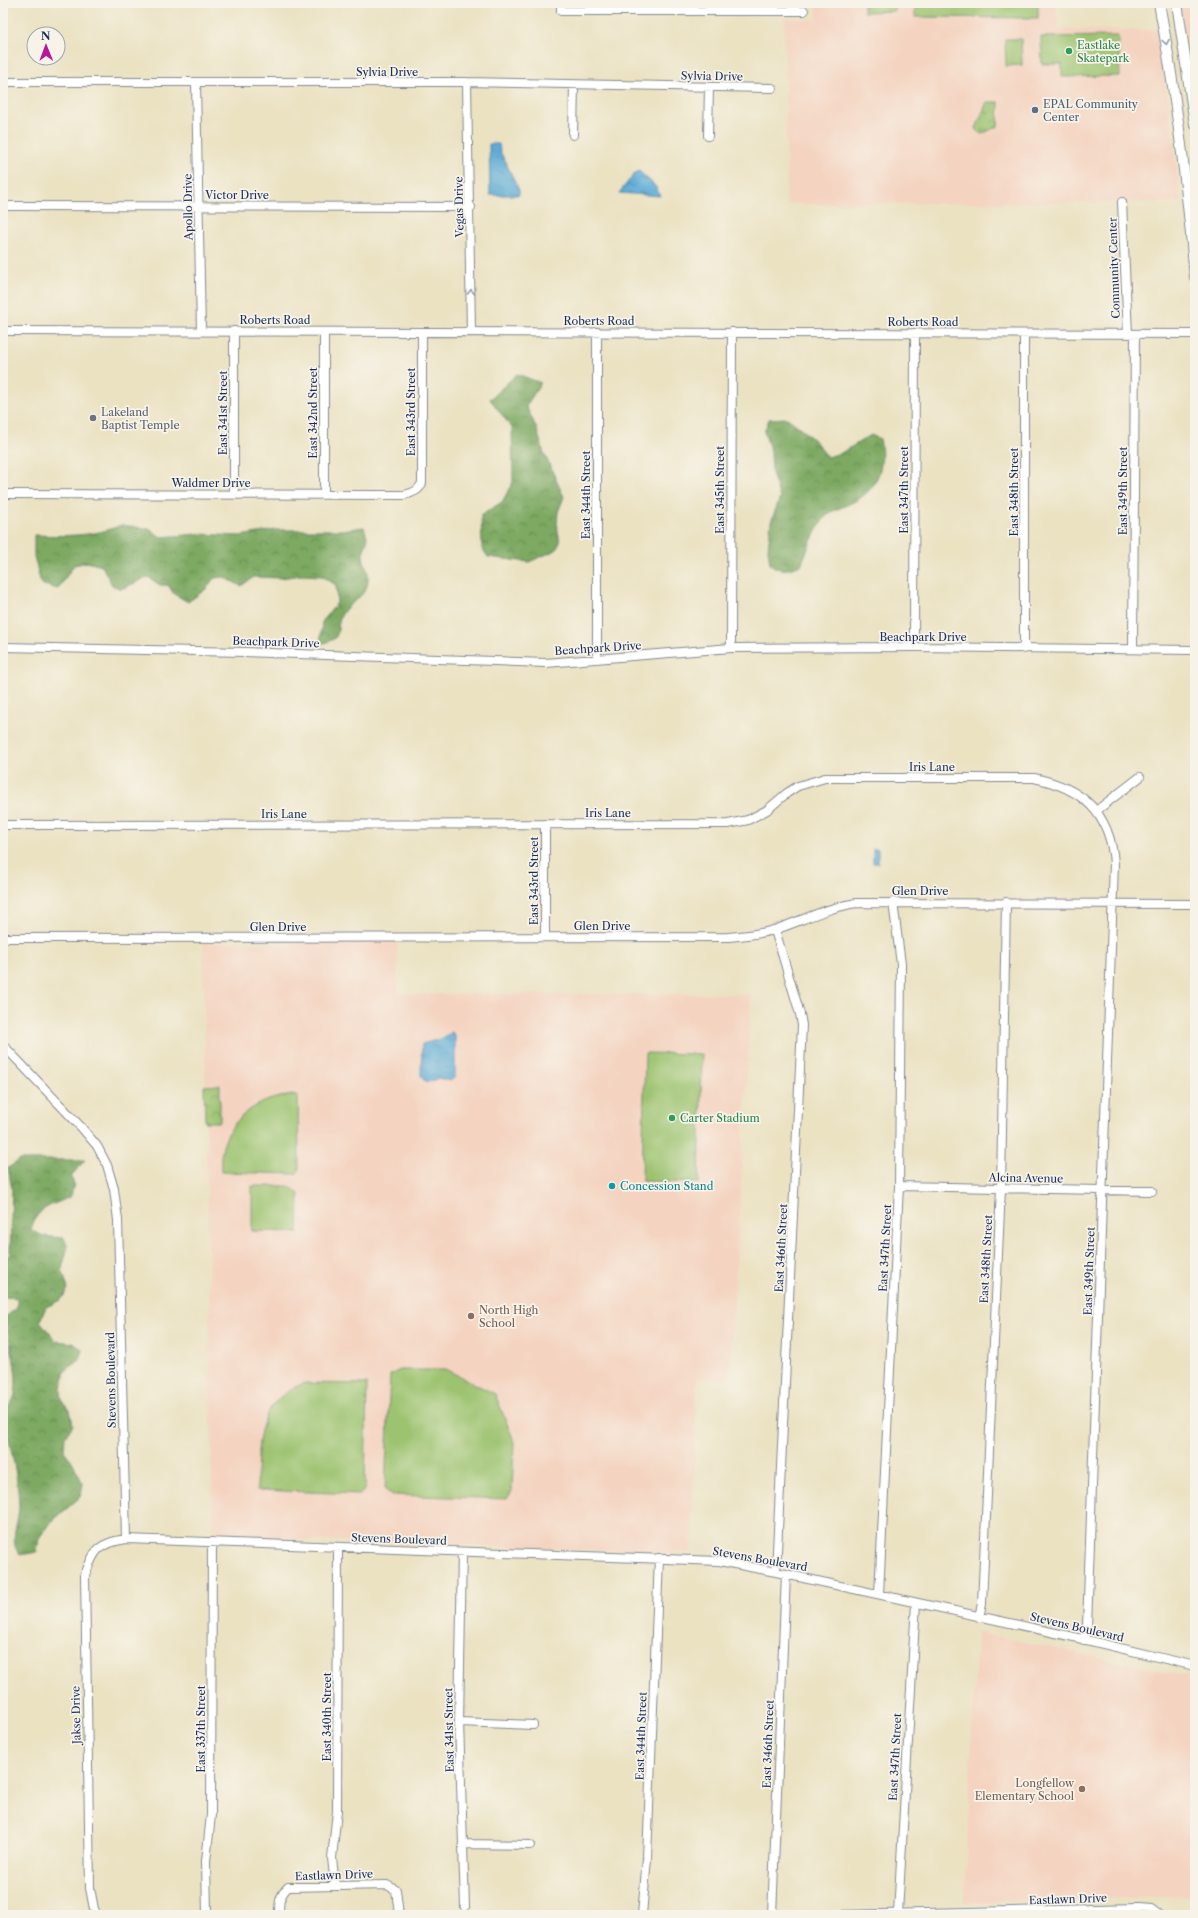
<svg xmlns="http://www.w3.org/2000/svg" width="1198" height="1918" font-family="'Libre Caslon Text',serif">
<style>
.built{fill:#f4d3c0}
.forest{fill:url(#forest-crowns);stroke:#4c6c60}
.park{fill:url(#park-crowns);stroke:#5c7966}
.pitch{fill:#9cc36f;stroke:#5c7966}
.water{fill:url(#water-ripples);stroke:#3b6d9a}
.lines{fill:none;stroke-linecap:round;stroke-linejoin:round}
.minor-casing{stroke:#838890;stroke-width:10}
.major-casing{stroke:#838890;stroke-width:12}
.minor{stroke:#fff;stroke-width:8}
.major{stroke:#fff;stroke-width:10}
.oneway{stroke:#8d97ae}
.leisure-dot{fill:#2e9e5b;stroke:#f7f3e8;stroke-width:1.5}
.service-dot{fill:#5c6f8a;stroke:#f7f3e8;stroke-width:1.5}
.worship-dot{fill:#6b7280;stroke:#f7f3e8;stroke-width:1.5}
.culture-dot{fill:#0f9aa8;stroke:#f7f3e8;stroke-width:1.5}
.education-dot{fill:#8d6e63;stroke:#f7f3e8;stroke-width:1.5}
.labels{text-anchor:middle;stroke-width:3.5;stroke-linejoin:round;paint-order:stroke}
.leisure-label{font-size:11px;fill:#27864d;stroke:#f7f3e8;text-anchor:start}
.street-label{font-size:11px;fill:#1b2f5e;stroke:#f7f3e8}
.service-label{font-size:11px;fill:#4e5e75;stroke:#f7f3e8;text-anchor:start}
.worship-label{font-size:11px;fill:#5b616d;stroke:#f7f3e8;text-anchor:start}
.culture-label{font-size:11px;fill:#0d838f;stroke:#f7f3e8;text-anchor:start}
.education-label{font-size:11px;fill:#785e54;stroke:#f7f3e8;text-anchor:start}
</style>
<defs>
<pattern id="forest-crowns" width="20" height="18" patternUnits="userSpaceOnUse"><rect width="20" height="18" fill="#7da962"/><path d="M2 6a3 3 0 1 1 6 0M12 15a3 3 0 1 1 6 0" fill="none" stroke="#668a54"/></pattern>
<pattern id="park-crowns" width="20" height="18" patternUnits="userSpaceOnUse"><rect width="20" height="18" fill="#9cc36f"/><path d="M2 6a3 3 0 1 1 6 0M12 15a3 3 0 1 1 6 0" fill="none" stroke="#7e9f5e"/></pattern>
<pattern id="water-ripples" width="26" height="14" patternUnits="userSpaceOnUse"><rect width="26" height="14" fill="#5babd5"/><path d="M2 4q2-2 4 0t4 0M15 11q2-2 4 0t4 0" fill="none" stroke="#4a8cb0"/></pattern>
</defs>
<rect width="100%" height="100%" fill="#f7f3e8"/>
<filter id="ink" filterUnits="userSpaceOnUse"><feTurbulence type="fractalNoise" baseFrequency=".025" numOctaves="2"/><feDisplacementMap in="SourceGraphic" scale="8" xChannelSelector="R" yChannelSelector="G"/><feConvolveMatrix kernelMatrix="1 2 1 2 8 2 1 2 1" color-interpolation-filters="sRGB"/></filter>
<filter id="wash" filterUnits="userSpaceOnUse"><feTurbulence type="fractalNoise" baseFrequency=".012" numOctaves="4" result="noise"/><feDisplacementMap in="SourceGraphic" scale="16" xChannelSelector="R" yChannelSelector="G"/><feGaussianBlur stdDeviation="0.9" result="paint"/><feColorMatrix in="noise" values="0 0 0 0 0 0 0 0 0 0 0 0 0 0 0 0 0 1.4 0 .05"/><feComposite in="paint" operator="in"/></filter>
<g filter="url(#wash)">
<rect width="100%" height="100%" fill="#ebe2c2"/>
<!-- built -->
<path class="built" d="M817 3H1056L1058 29 1158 30 1181 202 787 204 784 18 817 20Z
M1180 3H1195V87Z
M397 942 398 994H751L737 1255 729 1379 697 1378 691 1553 213 1537 203 943Z
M977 1632 1195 1678V1896L964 1903Z"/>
<!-- forest -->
<path class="forest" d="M517 374 541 383 526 406 536 427 544 453 564 497 558 512 557 525 560 542 556 550 529 562 488 557 482 548 481 515 502 502 513 482 512 428 490 399Z
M787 418C803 429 817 441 827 457L841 453 871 435 880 439C886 466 877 492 851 503 844 507 831 510 826 516 815 530 808 548 801 565 789 570 780 572 770 564L768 549 771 522 780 498 772 473 771 452 764 432 769 419Z
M121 525 149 529 161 537 198 534 240 536 276 530H343L364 527C365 531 368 537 367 542 366 546 362 552 363 556 363 562 368 568 368 574 370 596 353 599 344 611 331 629 348 638 320 644L322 622 337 603 336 585 322 576 301 575 281 578 254 577 241 586 224 577 214 578 206 589 188 602 174 594 168 585H160L148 577 121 589 112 585 102 566 87 562 74 565 58 589 41 584 34 556V535C63 536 95 537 121 525Z
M20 1160H85L71 1176 74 1184 71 1196C52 1207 37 1205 31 1230L43 1236 64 1238 68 1246 62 1269 68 1289 61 1300 46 1307 40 1321 56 1341 73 1343 83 1350 80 1360 65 1371 61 1389 62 1400 70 1410 73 1425 65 1437 64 1451 72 1461 83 1484 80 1497 49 1524 39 1538 37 1552 20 1555C7 1540 20 1522 19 1504 18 1473 9 1443 3 1412 6 1409 11 1404 13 1400 22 1381 8 1338 5 1317L17 1308V1298L3 1297V1264L10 1253 12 1189 8 1168Z"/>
<!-- park -->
<path class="park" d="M987 102H999L998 126 982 134 978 132 976 128Z
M220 1085V1122H205L204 1086Z"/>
<!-- pitch -->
<path class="pitch" d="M864 3H894L895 11 864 12Z
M915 3H1038V18L915 17Z
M1118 36 1120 76 1062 77V64H1042L1041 37Z
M1005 39H1021L1022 65 1006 66Z
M645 1053 702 1054 699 1183 642 1181Z
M298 1095 299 1170 296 1174 221 1172C221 1165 220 1157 222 1151 229 1115 265 1095 298 1095Z
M252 1186H289L299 1194 298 1232 252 1231Z
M400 1370H447L495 1394 514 1441 512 1491 507 1499 393 1495 385 1490 390 1375Z
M305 1383 367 1384 365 1489 360 1494 257 1490C258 1444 254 1402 305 1383Z"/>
<!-- water -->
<path class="water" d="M489 144H499L500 151 519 190V195H490Z
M639 171 656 187 660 196 619 193 635 173Z
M873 849H878V863H873Z
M452 1032 455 1035V1077L450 1081 438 1078 429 1082 424 1080 421 1075 422 1044 444 1038Z"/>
</g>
<g filter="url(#ink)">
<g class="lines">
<!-- minor casing -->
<g class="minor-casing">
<path id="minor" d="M561 3V11H804
M722 3V11
M3 82H467L772 88
M467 82 471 331
M196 84 201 331
M573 135 574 85
M708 136 709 87
M1122 202 1128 334
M3 206 471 207
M3 331 1195 334
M1024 334V649
M3 494 404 495C412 493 419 491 422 483V332
M234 494V331
M324 494V332
M3 647 244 652 546 663 731 648 914 647 1195 650
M914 647 915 333
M731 648 732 332
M1133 649 1135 334
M597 659V332
M1096 811 1140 777
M545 824V937
M3 825 728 824 748 820 767 810 787 793 798 786 825 778H1034C1082 788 1110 812 1114 863L1087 1627 1084 1640
M775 930 800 1014 802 1025 776 1572
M3 938 728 937C744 936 761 934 777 929 803 920 829 907 857 903L1195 904
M3 1045 81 1127 97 1146 107 1165 114 1189 118 1220 126 1539
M899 1186 1152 1191
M462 1552 459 1722 465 1907
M879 1594 899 1186 901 964 893 902
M979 1617 982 1604 1001 1188 1006 902
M459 1722 533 1725
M464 1844 530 1845
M335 1886 332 1858 337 1811 338 1548
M898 1913 916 1603
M97 1915 94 1909 90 1888 85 1575C95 1548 98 1544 126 1539L719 1561 776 1572 1074 1637 1195 1666
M207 1915 206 1861 211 1815 212 1542
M279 1915C279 1903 279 1896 288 1887L387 1885 396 1890 399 1915
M642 1915 647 1858 659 1558
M772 1915 786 1574
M839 1915 1139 1908 1151 1909 1159 1915"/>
</g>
<!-- major casing -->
<g class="major-casing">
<path id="major" d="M1159 3C1176 93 1187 186 1195 277
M1177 3 1195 124"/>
</g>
<!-- minor -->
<use href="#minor" class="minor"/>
<!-- major -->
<use href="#major" class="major"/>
</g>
<!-- one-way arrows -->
<defs><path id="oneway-chevron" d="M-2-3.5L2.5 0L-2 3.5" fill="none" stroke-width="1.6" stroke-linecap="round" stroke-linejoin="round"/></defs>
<g class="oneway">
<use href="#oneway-chevron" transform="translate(1166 42) rotate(81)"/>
<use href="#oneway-chevron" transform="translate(471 292) rotate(-90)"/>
</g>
</g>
<!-- markers -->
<g class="leisure-dot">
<circle cx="1069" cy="51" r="4"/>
<circle cx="672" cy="1118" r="4"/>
</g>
<circle class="service-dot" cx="1035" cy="110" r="4"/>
<circle class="worship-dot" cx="93" cy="418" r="4"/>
<circle class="culture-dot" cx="612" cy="1186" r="4"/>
<g class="education-dot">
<circle cx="471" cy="1316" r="4"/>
<circle cx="1082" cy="1789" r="4"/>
</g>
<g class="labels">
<!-- leisure labels -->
<g class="leisure-label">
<text x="1077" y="49">Eastlake<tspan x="1077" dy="13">Skatepark</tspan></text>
<text x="680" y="1122">Carter Stadium</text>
</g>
<!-- street labels -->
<g class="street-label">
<text x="387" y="76">Sylvia Drive</text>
<text transform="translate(712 76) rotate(1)" y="4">Sylvia Drive</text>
<text x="237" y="199">Victor Drive</text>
<text transform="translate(188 207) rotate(-91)" y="4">Apollo Drive</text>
<text transform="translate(459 207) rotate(-91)" y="4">Vegas Drive</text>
<text transform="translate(1114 268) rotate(-92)" y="4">Community Center</text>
<text x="275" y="324">Roberts Road</text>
<text x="599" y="325">Roberts Road</text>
<text x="923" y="326">Roberts Road</text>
<text transform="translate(411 412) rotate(-90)" y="4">East 343rd Street</text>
<text transform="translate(223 413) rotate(-90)" y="4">East 341st Street</text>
<text transform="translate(313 413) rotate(-90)" y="4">East 342nd Street</text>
<text x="211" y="487">Waldmer Drive</text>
<text transform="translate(720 490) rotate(-90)" y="4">East 345th Street</text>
<text transform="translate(904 490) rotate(-90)" y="4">East 347th Street</text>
<text transform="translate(1123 491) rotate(-90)" y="4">East 349th Street</text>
<text transform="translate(1014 492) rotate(-90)" y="4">East 348th Street</text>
<text transform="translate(586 495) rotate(-90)" y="4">East 344th Street</text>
<text x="923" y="641">Beachpark Drive</text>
<text transform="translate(276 642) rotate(2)" y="4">Beachpark Drive</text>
<text transform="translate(598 648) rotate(-4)" y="4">Beachpark Drive</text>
<text x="932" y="771">Iris Lane</text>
<text x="608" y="817">Iris Lane</text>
<text x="284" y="818">Iris Lane</text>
<text transform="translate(534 881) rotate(-90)" y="4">East 343rd Street</text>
<text x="920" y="895">Glen Drive</text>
<text x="602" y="930">Glen Drive</text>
<text x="278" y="931">Glen Drive</text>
<text transform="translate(1026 1178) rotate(1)" y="4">Alcina Avenue</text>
<text transform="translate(781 1248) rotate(-87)" y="4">East 346th Street</text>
<text transform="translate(885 1248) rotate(-87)" y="4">East 347th Street</text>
<text transform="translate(986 1259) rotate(-87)" y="4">East 348th Street</text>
<text transform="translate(1089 1271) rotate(-88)" y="4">East 349th Street</text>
<text transform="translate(111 1380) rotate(-91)" y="4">Stevens Boulevard</text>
<text transform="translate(399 1539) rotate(2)" y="4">Stevens Boulevard</text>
<text transform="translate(760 1559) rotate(10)" y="4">Stevens Boulevard</text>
<text transform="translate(1077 1627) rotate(13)" y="4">Stevens Boulevard</text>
<text transform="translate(76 1715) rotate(-91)" y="4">Jakse Drive</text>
<text transform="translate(327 1717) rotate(-90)" y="4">East 340th Street</text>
<text transform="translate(201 1729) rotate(-90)" y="4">East 337th Street</text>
<text transform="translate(449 1730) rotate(-91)" y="4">East 341st Street</text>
<text transform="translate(641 1736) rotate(-88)" y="4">East 344th Street</text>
<text transform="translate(768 1744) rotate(-88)" y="4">East 346th Street</text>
<text transform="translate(895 1757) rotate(-87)" y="4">East 347th Street</text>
<text transform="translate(334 1875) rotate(-2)" y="4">Eastlawn Drive</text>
<text transform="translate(1068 1899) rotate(-2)" y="4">Eastlawn Drive</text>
</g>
<!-- service labels -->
<g class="service-label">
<text x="1043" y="108">EPAL Community<tspan x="1043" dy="13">Center</tspan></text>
</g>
<!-- worship labels -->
<g class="worship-label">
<text x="101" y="416">Lakeland<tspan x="101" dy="13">Baptist Temple</tspan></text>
</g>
<!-- culture labels -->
<g class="culture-label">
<text x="620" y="1190">Concession Stand</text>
</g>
<!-- education labels -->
<g class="education-label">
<text x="479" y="1314">North High<tspan x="479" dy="13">School</tspan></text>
<text x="1074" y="1787" text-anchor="end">Longfellow<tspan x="1074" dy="13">Elementary School</tspan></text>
</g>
</g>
<!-- margin -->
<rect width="1198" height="1918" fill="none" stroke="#f7f3e8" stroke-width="16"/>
<!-- north arrow -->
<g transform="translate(46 46) rotate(359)"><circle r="19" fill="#f7f3e8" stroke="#9fa5b1"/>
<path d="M0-3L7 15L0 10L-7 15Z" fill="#b5179e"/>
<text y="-6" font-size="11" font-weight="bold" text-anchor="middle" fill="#1b2f5e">N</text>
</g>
</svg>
